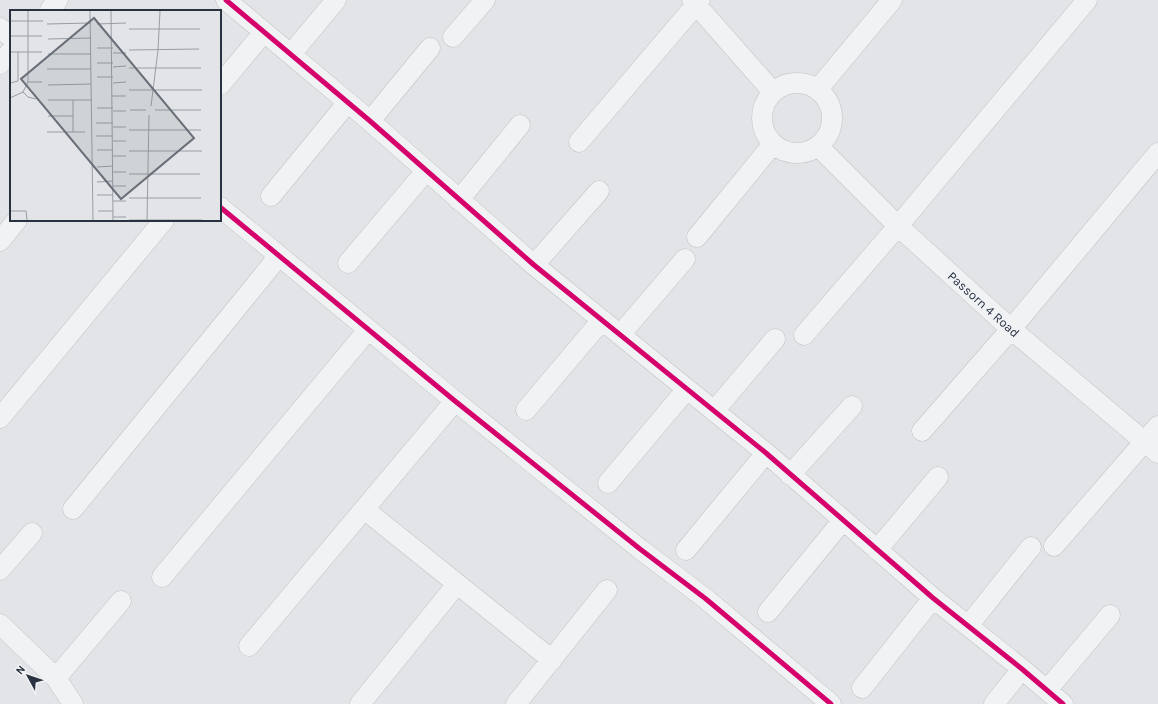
<svg xmlns="http://www.w3.org/2000/svg" width="1158" height="704" font-family="Karla,sans-serif">
<style>
.lines{fill:none;stroke-linecap:round;stroke-linejoin:round}
.street-casing{stroke:#c0c2c5;stroke-width:21}
.street{stroke:#f1f2f4;stroke-width:20}
.cycleway-casing{stroke:#f0f3f6;stroke-width:8}
.cycleway{stroke:#d6006c;stroke-width:5}
.labels{text-anchor:middle;stroke-width:3;stroke-linejoin:round;paint-order:stroke}
.street-label{font-size:13px;fill:#293240;stroke:#f0f3f6}
.inset-road{fill:none;stroke:#989da4;stroke-width:1}
.view{fill:#6a707a;fill-opacity:0.15;stroke:#6a707a;stroke-width:2}
.inset-edge{fill:none;stroke:#293240;stroke-width:2}
</style>
<rect width="100%" height="100%" fill="#e2e4e7"/>
<g class="lines">
<!-- street casing -->
<g class="street-casing">
<path id="street" d="M226 0 370 121 534 265 766 453 933 598 1022 669 1063 704
M692 0 773 92
M50 10 58 0
M0 28 11 37
M453 37 485 0
M291 54 336 0
M0 64 11 51
M762 118a35 35 0 1 1 70 0a35 35 0 1 1-70 0Z
M220 85 264 32
M818 89 892 0
M370 121 430 48
M579 142 700 0
M818 146 898 226 1011 329 1158 453
M271 196 348 102
M459 200 520 125
M220 207 455 401 640 549 706 599 831 704
M697 237 773 144
M0 241 17 220
M348 263 426 171
M534 265 599 191
M620 335 685 259
M804 335 898 226 1087 0
M526 410 602 320
M714 411 775 339
M0 418 164 220
M922 431 1011 329 1158 153
M790 475 852 406
M608 483 687 389
M73 509 279 256
M364 509 552 660
M1054 546 1158 426
M686 550 766 453
M877 550 938 477
M0 570 32 533
M162 577 368 330
M768 612 843 520
M0 624 56 678 73 704
M968 626 1031 547
M249 646 455 401
M56 678 121 601
M862 688 933 598
M1047 690 1110 615
M360 704 457 584
M516 704 607 590
M994 704 1022 669"/>
</g>
<!-- street -->
<use href="#street" class="street"/>
<!-- cycleway casing -->
<g class="cycleway-casing">
<path id="cycleway" d="M226 0 370 121 534 265 766 453 933 598 1022 669 1063 704
M220 207 455 401 640 549 706 599 831 704"/>
</g>
<!-- cycleway -->
<use href="#cycleway" class="cycleway"/>
</g>
<g class="labels">
<!-- street labels -->
<g class="street-label">
<text transform="translate(984 304) rotate(42)" y="5">Passorn 4 Road</text>
</g>
</g>
<!-- overview -->
<g transform="translate(10 10)">
<rect width="211" height="211" fill="#e2e4e7"/>
<path class="inset-road" d="M80 1 83 210M101 1 103 210M0 11H33M37 14 81 13M87 14 116 13M119 19H190M0 26H32M38 29 81 28M87 38H103M119 40 189 39M0 42H32M103 43H116M38 44H81M87 53H103M103 57 116 56M119 58H191M37 59H81M87 67H103M18 72H32M0 73 8 71V42M103 73 116 72M38 75 81 74M119 80H192M13 82 18 87 26 89M102 86H116M0 88 13 82 18 72V1M38 90H82M63 90V122M141 96 148 40 150 1M87 98H103M120 100H136M145 100H191M103 101H116M38 106H63M86 113H103M103 117H116M119 120H191M37 122H75M86 126H103M103 131H116M87 140H103M119 141H192M103 146H116M87 157 103 156M103 162H116M119 164H190M87 172 103 171M103 176H116M87 185H103M119 188H191M103 191H116M0 201H16L17 210M88 201H103M103 207H116M119 210H192M137 210 139 105"/>
<path class="view" d="M84 8 184 128 111 189 11 69Z"/>
<rect width="211" height="211" class="inset-edge"/>
</g>
<!-- north arrow -->
<g transform="translate(28 676) rotate(310)" stroke="#f0f3f6" stroke-width="3" paint-order="stroke">
<path d="M0-3L7 15L0 10L-7 15Z" fill="#293240"/>
<text y="-6" font-size="11" font-weight="bold" text-anchor="middle" fill="#293240">N</text>
</g>
</svg>
